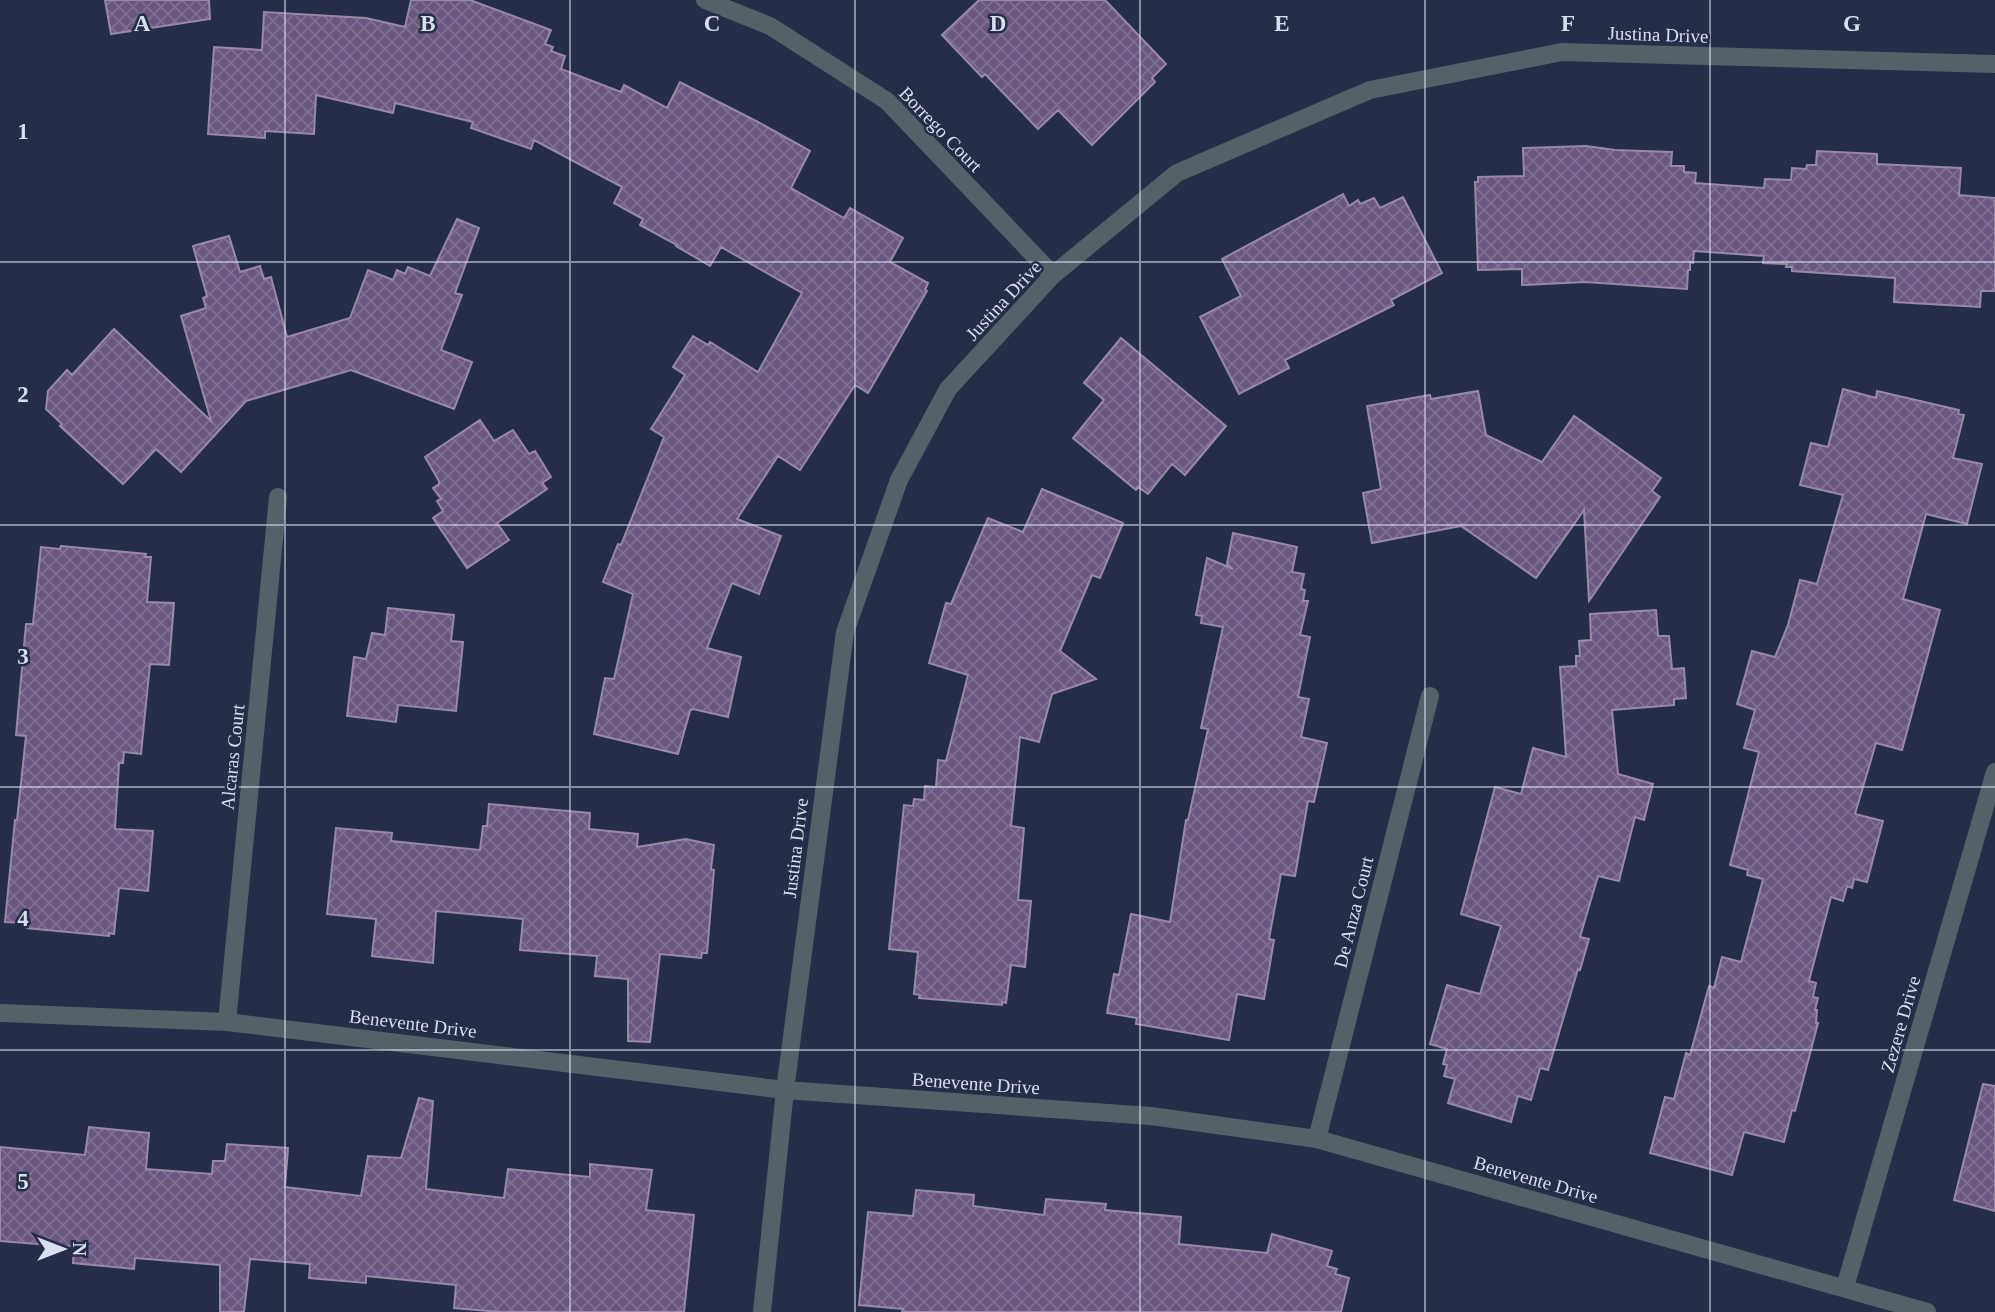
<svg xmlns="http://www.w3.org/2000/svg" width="1995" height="1312" font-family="Georgia,serif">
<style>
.building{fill:url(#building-cross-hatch);stroke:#9789a7;stroke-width:2}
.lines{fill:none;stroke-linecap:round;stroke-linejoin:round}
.minor{stroke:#546169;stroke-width:18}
.grid{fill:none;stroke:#dadff0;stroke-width:2;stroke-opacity:0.55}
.labels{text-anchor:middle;stroke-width:5;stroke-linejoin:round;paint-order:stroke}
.street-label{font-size:19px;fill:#dadff0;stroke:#262d46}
.grid-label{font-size:23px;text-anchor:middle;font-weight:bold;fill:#dadff0;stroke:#262d46;stroke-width:5;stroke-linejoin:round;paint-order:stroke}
</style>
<defs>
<pattern id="building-cross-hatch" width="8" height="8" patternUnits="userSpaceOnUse" patternTransform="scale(1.75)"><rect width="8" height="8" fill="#6a577f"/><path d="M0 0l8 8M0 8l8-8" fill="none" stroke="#7f6f91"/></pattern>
</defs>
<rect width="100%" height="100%" fill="#262d46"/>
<!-- building -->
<path class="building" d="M105 0H209L210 19 111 34Z
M411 0H470L551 30 545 44 553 47 551 51 565 56 561 69 621 92 624 85 667 108 680 82 758 122 810 151 791 188 844 218 850 208 903 238 890 262 928 283 925 290 927 291 868 393 855 385 800 470 778 456 737 519 781 536 759 594 732 583 707 648 741 657 728 717 693 709 690 711 678 754 594 734 605 678 614 679 633 594 603 582 618 544 621 545 664 437 651 429 685 375 673 367 693 336 708 345 710 342 758 372 802 293 721 247 710 266 676 246 677 245 640 225 643 219 614 203 622 187 534 140 531 149 471 128 473 122 395 103 393 113 316 95 314 134 265 131V138L208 134 214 47 262 50 264 12 366 18 405 27Z
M979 0H1105L1166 64 1152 78 1155 82 1092 145 1058 110 1038 129 985 74 982 77 942 35Z
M1586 146 1615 150 1672 152 1671 166H1684V172L1696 173 1695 183 1764 188 1765 179 1791 180 1792 168 1806 169 1807 165H1816L1817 151 1877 154V164L1961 168 1959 195 1995 198V291H1981L1980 307 1894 302 1895 278 1792 271V267H1786L1787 264 1763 263 1764 256 1694 251 1693 263 1690 262V270H1688L1687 289 1585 282 1522 285V269L1478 270 1475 182H1478V177L1524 176 1523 148Z
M1343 194 1349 206 1358 200 1360 204 1374 198 1380 208 1403 197 1442 273 1391 300 1394 305 1285 360 1289 368 1239 394 1200 317 1241 296 1222 259Z
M457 219 479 228 455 293 462 295 441 350 472 362 454 409 351 370 246 401 181 472 156 449 123 484 60 426 62 424 46 409 48 391 67 370 72 375 114 329 211 421 181 316 206 308 203 298 207 296 193 246 229 236 240 272 260 266 264 279 271 277 287 337 350 318 368 270 393 280 397 270 405 274 408 267 430 276Z
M1121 338 1226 426 1185 475 1172 464 1148 494 1138 487 1136 490 1073 438 1104 400 1084 383Z
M1843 389 1876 398 1877 391 1959 410 1958 414 1964 415 1953 458 1982 464 1967 524 1926 514 1903 599 1940 610 1902 750 1876 743 1855 814 1883 821 1867 882 1854 879 1852 888 1847 886 1843 901 1831 897 1809 981 1816 983 1813 997 1818 998 1815 1010H1817L1816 1023H1818L1795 1111 1792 1110 1784 1142 1744 1132 1732 1175 1650 1153 1665 1097 1674 1099 1686 1053 1690 1055 1709 986 1714 988 1722 957 1741 962 1763 879 1747 875 1748 870 1730 865 1759 752 1744 748 1755 710 1737 704 1752 651 1775 657 1788 625 1800 580 1817 584 1843 495 1800 485 1811 443 1828 447Z
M1478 391 1486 435 1542 462 1574 416 1661 478 1652 491 1660 497 1589 601 1584 510 1536 578 1461 526 1372 543 1363 493 1381 489 1367 406 1430 395 1431 399Z
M480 420 494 441 513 430 529 454 535 451 551 477 542 483 547 489 497 523 509 540 467 568 433 518 443 511 437 501 441 499 433 488 439 484V481L425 457Z
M1042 489 1123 523 1100 578 1092 575 1060 651 1096 679 1052 694 1039 742 1020 737 1011 826 1024 828 1018 900 1031 901 1025 967 1011 965 1006 1003 1002 1002V1005L919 998 920 995 914 994 918 952 889 949 904 805 913 806 914 799 924 800 925 786 936 787 938 760 946 761 968 675 929 663 946 603 951 604 988 518 1023 532Z
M1233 533 1297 547 1292 572 1304 574 1301 589 1305 590 1303 601H1308L1300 635 1310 637 1298 697 1309 699 1301 737 1327 743 1314 802 1308 801 1295 876 1281 874 1269 939 1274 940 1264 999 1237 994 1229 1040 1136 1024 1137 1018 1107 1013 1114 974 1119 975 1131 914 1170 922 1186 820H1188L1208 729 1201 728 1223 627 1201 623 1202 616 1196 615 1207 558 1233 569 1227 564Z
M61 546 146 554 145 557H151L147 602 174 603 169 665 150 664 141 754 124 752 123 763H119L115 829 153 831 148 891 119 888 114 934 109 933V936L26 928V923L5 922 15 820H17L26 736 16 735 26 624H33L41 547 60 549Z
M388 608 454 615 451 641 463 642 456 711 398 705 396 722 347 716 354 657 366 659 372 633 385 635Z
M1656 610 1658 636H1669L1672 669 1684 668 1686 698 1674 699V705L1612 710 1618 774 1653 784 1644 820 1635 817 1619 881 1598 876 1580 937 1589 939 1580 970 1578 969 1548 1070 1540 1068 1531 1100 1518 1096 1511 1122 1448 1103 1455 1079 1444 1076 1447 1065 1443 1064 1447 1049 1430 1044 1447 985 1480 994 1501 926 1461 914 1495 787 1521 794 1533 748 1566 757 1560 667 1576 666V656H1580L1579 641 1591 640 1590 614Z
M489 804 590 813 589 829 638 834 637 847 686 839 714 845 711 869 714 870 707 953H702L701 958 660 954 650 1042 628 1041V979L595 976 597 956 520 950 523 919 436 911 433 963 372 956 376 919 327 914 336 828 392 833 391 841 480 850 483 826H487Z
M1983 1084 1995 1086V1211L1954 1200Z
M419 1098 433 1101 426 1189 504 1198 508 1169 590 1177V1164L652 1170 646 1210 694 1215 684 1312H500L454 1308 456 1285 366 1276V1283L309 1278 310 1264 250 1259 244 1312H220V1265L135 1258 134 1269 73 1263 74 1247 0 1241V1147L85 1155 89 1127 149 1133 146 1169 212 1174 213 1161H225L227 1144 288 1148 285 1187 361 1196 368 1156 401 1158Z
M916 1190 974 1195 973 1206 1044 1215 1046 1199 1106 1204 1105 1210 1181 1217 1179 1244 1267 1253 1272 1234 1332 1251 1327 1266 1337 1269 1335 1274 1349 1278 1341 1312H902L903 1309 859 1305 868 1212 913 1216Z"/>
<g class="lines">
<!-- minor -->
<path class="minor" d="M705 0 770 26 887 101 1053 275
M0 1013 227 1022 785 1090 1151 1116 1317 1139 1927 1312
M227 1022 278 497
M1317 1139 1430 696
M1845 1287 1995 772
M762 1312 785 1090 845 632 899 480 948 389 1053 275 1177 173 1370 90 1562 52 1995 64"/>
</g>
<!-- grid -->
<path class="grid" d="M285 0V1312M570 0V1312M855 0V1312M1140 0V1312M1425 0V1312M1710 0V1312M0 262H1995M0 525H1995M0 787H1995M0 1050H1995"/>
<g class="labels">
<!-- street labels -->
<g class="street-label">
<text transform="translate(1658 34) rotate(2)" y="7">Justina Drive</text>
<text transform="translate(941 129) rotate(46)" y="7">Borrego Court</text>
<text transform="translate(1003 300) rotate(-47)" y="7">Justina Drive</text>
<text transform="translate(232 757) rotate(-84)" y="7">Alcaras Court</text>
<text transform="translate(795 848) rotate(-83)" y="7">Justina Drive</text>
<text transform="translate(1353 912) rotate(-76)" y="7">De Anza Court</text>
<text transform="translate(413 1023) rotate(7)" y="7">Benevente Drive</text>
<text transform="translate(1900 1024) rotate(-74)" y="7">Zezere Drive</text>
<text transform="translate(976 1083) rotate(4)" y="7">Benevente Drive</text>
<text transform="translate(1536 1179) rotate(16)" y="7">Benevente Drive</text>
</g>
</g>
<g class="grid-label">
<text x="142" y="31">A</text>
<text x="428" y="31">B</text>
<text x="712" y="31">C</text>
<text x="998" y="31">D</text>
<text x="1282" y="31">E</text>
<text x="1568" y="31">F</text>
<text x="1852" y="31">G</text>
<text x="23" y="139">1</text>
<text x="23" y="402">2</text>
<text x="23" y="664">3</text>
<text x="23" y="926">4</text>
<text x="23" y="1189">5</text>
</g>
<!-- north arrow -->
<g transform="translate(63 1249) rotate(90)" stroke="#262d46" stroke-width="5" paint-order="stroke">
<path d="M0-5L12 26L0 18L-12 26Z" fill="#dadff0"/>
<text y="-10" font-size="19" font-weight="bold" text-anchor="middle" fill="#dadff0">N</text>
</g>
</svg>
